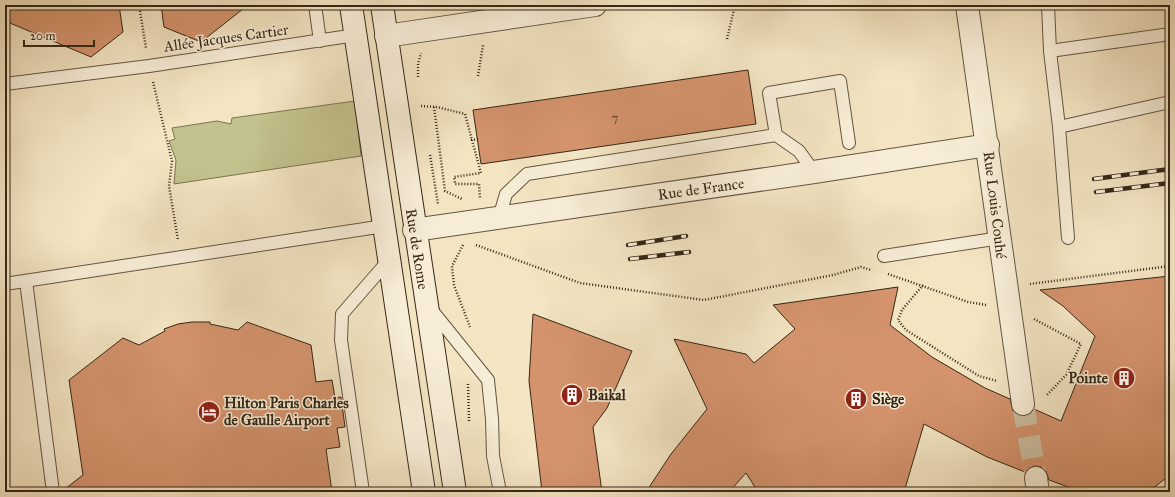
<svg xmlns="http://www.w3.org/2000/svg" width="1175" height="497" font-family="'IM FELL Great Primer',serif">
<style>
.green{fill:#c3c28e;stroke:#7c7452}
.building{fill:#d4936d;stroke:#352716}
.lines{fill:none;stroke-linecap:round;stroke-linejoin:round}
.street-tunnel{stroke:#cdbea0;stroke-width:22;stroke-dasharray:22 11;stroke-linecap:butt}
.lane-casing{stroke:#645641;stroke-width:14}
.street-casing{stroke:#645641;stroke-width:24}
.secondary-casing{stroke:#352716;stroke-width:24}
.path{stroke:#352716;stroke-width:2.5;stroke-dasharray:1 2;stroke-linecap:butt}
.lane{stroke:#f7edd7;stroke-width:12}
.street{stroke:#f7edd7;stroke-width:22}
.secondary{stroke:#f7edd7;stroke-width:22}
.rail-casing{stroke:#352716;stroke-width:4.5}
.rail{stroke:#f7edd7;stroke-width:3;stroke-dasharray:9;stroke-linecap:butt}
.labels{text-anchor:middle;stroke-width:3;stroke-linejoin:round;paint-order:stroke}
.number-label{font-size:13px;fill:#5d422c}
.street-label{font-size:15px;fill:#352716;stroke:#f7edd7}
.poi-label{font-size:15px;font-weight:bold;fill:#352716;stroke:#f7edd7;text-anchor:start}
</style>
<rect width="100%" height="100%" fill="#f3e4c2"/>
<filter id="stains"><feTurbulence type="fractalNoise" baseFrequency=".005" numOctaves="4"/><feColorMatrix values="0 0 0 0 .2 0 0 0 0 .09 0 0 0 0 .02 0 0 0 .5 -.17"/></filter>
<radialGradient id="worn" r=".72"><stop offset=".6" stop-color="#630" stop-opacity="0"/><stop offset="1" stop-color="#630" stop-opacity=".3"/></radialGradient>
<!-- green -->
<path class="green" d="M355 101 361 156 174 184 176 160 169 141 175 139 172 128 217 121 231 124 232 118Z"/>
<!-- building -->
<path class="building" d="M5 5H119L123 32 91 57 5 21Z
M161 5H248L201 42 164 27Z
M748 70 756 124 481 164 473 110Z
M1170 276V475L1148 492H1082L1049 480 1046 471 1041 467 1034 466 1025 472 987 457 924 424 904 492H758L746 473 729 492H646L671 454 707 409 674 339 746 354 754 363 795 329 773 305 898 287 890 325 932 357 985 388 1010 399 1013 411 1018 415 1025 416 1030 414 1034 409 1061 421 1095 336 1063 306 1040 290Z
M533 314 632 351 607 408 593 427 602 492H542L529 381Z
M192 322H210V324L238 330 247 322 311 345 316 382 332 380 335 398 341 397 345 427 337 428 340 447 326 449 332 492H61L83 475 69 380 123 338 139 345 165 331 164 329 178 324Z"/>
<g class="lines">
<!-- street-tunnel -->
<path class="street-tunnel" d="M1023 404 1036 478"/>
<!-- lane casing -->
<g class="lane-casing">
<path id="lane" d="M315 5 320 41
M1048 5 1050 51 1059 127 1068 238
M1050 51 1170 34
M5 84 149 66 356 35
M1059 127 1170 102
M776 135 769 93 840 81 849 143
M499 218 506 194 527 174 776 135 799 151 814 172
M884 256 1000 238
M26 281 53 492
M5 284 384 226
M430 308 488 380 492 419 493 456 500 492
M363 492 341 340 342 314 389 260
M1169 492 1170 491"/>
</g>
<!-- street casing -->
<g class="street-casing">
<path id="street" d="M967 5 1023 404
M386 36 595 5
M414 230 814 172 988 145
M1036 478 1038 492"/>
</g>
<!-- secondary casing -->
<g class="secondary-casing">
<path id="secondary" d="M351 5 424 492
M382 5 455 492"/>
</g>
<!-- path -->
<path class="path" d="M139 5 146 48
M727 39 735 5
M478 76 483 45
M418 77V64L421 53
M153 82 172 161 169 186 178 240
M421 106 437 107 465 114 472 140
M434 107 445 191 462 199
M478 139 472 140 481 173 454 177 455 184H479L480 198
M430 155 438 204
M463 245 452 266 454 285 470 327
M476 245 580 283 704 300 833 275 861 267 871 270
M888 274 968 302 986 305
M1030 284 1170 266
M923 285 902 310 898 320 906 330 979 376 997 381
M1034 319 1081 344 1066 375 1046 396
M468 384 469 421"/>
<!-- lane -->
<use href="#lane" class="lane"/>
<!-- street -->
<use href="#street" class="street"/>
<!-- secondary -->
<use href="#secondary" class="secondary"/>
<!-- rail casing -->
<g class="rail-casing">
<path id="rail" d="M1094 179 1170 169
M1096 192 1170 183
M628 245 686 236
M630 259 689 252"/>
</g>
<!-- rail -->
<use href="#rail" class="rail"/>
</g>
<!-- icons -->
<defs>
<g id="building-disc" transform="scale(1.15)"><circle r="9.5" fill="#8f2418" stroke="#f7edd7"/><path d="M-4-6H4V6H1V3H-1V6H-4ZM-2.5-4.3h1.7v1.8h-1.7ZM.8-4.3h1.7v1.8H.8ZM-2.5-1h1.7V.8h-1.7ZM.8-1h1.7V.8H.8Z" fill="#fff"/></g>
<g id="hotel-disc" transform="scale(1.15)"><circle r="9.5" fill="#8f2418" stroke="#f7edd7"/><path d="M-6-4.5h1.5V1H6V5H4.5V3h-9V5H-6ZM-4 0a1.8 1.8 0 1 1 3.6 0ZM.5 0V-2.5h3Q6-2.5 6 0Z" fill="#fff"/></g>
</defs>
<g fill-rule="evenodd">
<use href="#building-disc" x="1124" y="378"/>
<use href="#building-disc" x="572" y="395"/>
<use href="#building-disc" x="856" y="399"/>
<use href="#hotel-disc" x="209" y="412"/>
</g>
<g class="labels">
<!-- number labels -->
<g class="number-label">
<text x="615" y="122">7</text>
</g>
<!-- street labels -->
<g class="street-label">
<text transform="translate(226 38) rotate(-8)" y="5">Allée Jacques Cartier</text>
<text transform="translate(701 189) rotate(-8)" y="5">Rue de France</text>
<text transform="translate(995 205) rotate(83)" y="5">Rue Louis Couhé</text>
<text transform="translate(417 249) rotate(81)" y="5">Rue de Rome</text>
</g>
<!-- poi labels -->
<g class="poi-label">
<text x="1108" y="383" text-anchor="end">Pointe</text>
<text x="588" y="400">Baikal</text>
<text x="872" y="404">Siège</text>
<text x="224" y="408">Hilton Paris Charles<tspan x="224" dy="17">de Gaulle Airport</tspan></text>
</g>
</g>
<!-- margin -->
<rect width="1175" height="497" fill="none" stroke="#f3e4c2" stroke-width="20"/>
<rect x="6" y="6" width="1163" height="485" fill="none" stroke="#352716" stroke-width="2"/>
<rect x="10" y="10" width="1155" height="477" fill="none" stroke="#352716"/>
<!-- scale -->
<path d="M24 40v6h70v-6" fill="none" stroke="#352716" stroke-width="2"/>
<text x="30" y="40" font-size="12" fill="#352716" stroke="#f7edd7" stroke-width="3" paint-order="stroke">20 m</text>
<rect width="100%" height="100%" filter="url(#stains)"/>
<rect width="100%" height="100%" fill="url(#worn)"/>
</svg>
